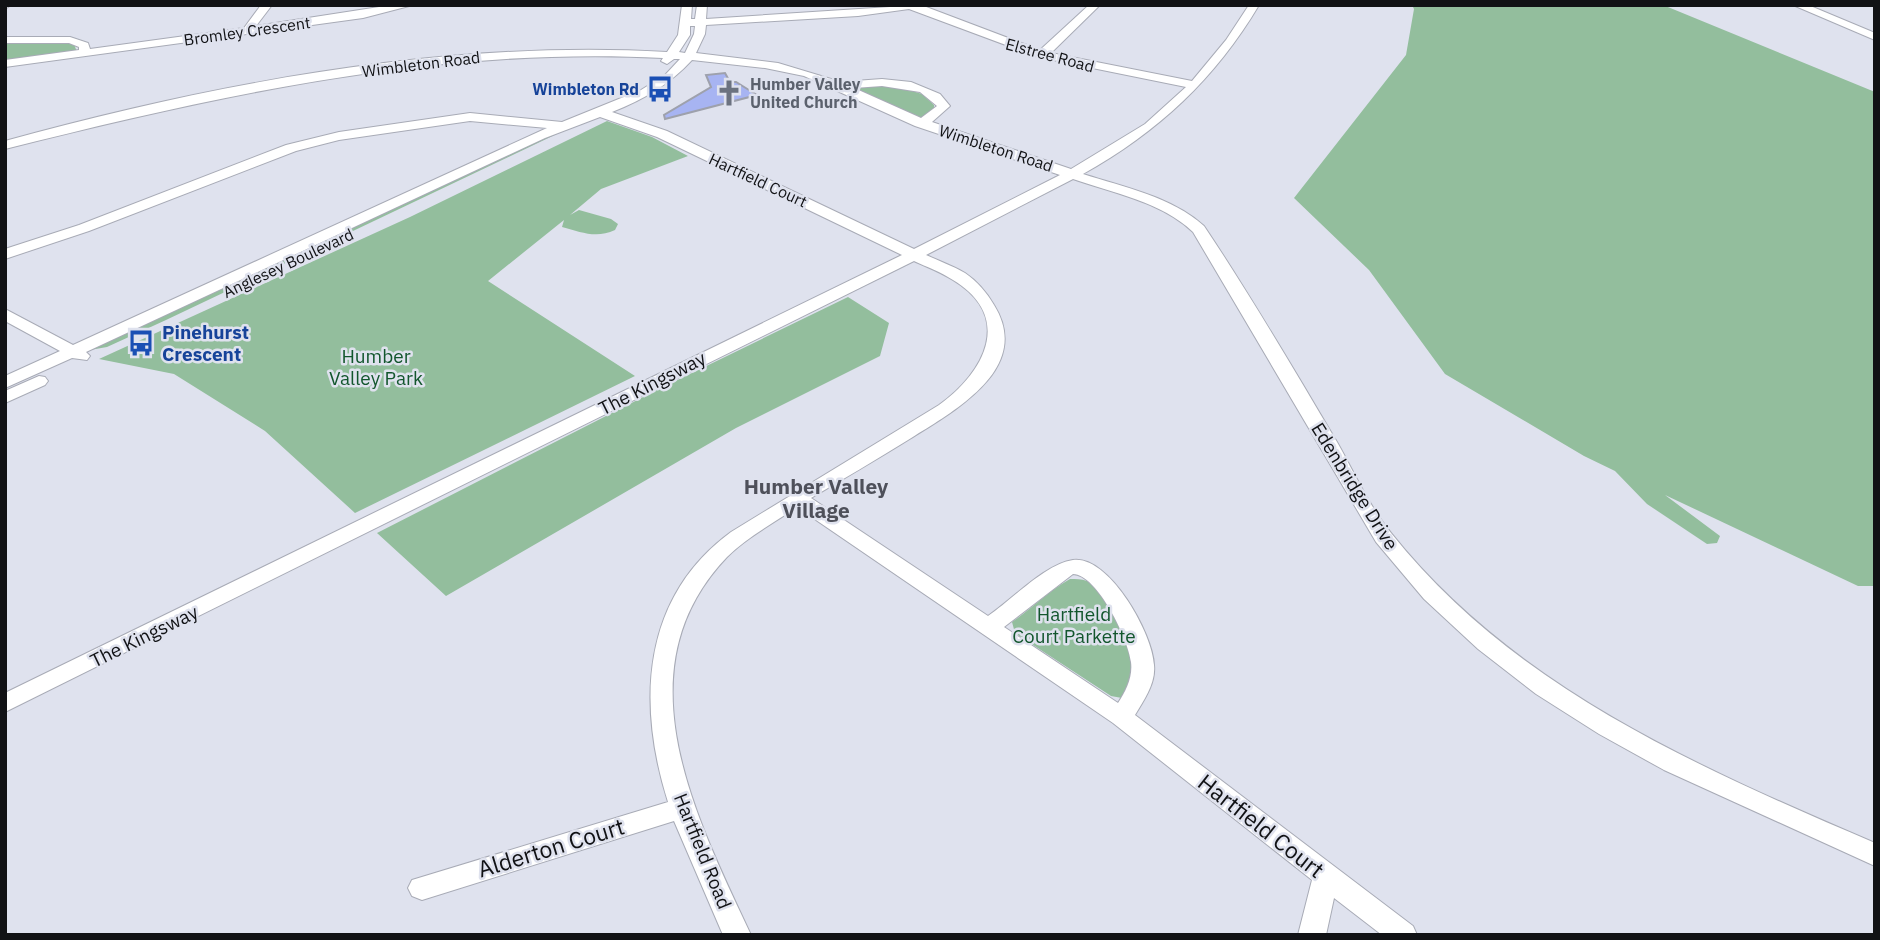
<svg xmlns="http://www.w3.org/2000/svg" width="1880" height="940" font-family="'IBM Plex Sans',sans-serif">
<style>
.green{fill:#93be9d}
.building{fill:#a7b4f2;stroke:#9ea1ac;stroke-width:2}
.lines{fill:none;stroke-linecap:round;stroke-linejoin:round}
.minor-casing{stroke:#a8abb6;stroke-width:2}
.minor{fill:#fff;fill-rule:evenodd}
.labels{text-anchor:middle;stroke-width:5;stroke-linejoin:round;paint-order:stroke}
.far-street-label{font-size:16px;fill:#111215;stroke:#dfe2ee}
.far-worship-label{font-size:16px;font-weight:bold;fill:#5b616d;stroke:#dfe2ee;text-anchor:start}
.far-transit-label{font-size:16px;font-weight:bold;fill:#164399;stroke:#dfe2ee;text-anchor:end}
.transit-label{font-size:19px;font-weight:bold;fill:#164399;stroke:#dfe2ee;text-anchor:start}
.park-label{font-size:19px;fill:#12562d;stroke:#dfe2ee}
.street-label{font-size:19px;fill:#111215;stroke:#dfe2ee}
.neighbourhood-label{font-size:21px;font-weight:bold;fill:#4e505a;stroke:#dfe2ee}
.near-street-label{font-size:23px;fill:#111215;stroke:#dfe2ee}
</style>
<rect width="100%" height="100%" fill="#dfe2ee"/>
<!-- green -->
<path class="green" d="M1412 5H1663L1875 92V586H1858L1665 495 1720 536 1717 543 1707 544 1647 504 1615 471 1584 456 1445 374 1369 270 1294 198 1406 55 1414 9Z
M5 42H69L74 44 77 52 5 62Z
M893 85 922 94 934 105V112L918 119 853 87Z
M607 121 652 137 688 156 601 189 570 215 579 210 611 219 618 224 615 230C596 239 581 232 562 227L564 220 488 281 635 376 355 513 265 431 174 374 99 359 410 217Z
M553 131H563L166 320 107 347 90 350Z
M848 297 889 323 880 356 736 428 446 596 377 533 657 390Z
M1070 579C1076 579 1081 579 1087 581 1109 592 1132 644 1133 668 1134 679 1129 691 1122 698L1111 696 1015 633 1012 622C1033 608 1048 591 1070 579Z"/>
<!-- building -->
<path class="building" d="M725 73 730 82H736L757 95 665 119 664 115 711 87 706 75Z"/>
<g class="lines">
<!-- minor casing -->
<g class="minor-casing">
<path id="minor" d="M5 5H11L5 9Z
M261 5H272L256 26 392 5H413L363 18 5 67V60L79 50V47L69 43H5V37H70L88 43 90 49 244 28Z
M682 5H692L691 19H695L697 5H707L706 19 921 5 1040 50 1089 5H1100L1051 53 1192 81 1226 40 1249 5H1259C1215 79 1158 132 1083 174 1124 187 1172 197 1204 226 1251 296 1294 370 1337 442 1354 472 1369 506 1391 533 1514 688 1698 767 1875 843V866L1664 770 1599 734 1536 694 1478 649 1424 599 1376 542 1193 232C1162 202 1113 193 1073 179L926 255C939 261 953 266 965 273 977 281 987 293 994 305 1034 369 952 412 908 440 876 460 843 479 811 498L988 616C1012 600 1045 564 1073 560 1109 555 1153 634 1154 665 1156 683 1144 700 1135 715L1413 926 1417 935H1382L1334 898 1326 935H1298L1312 880 1113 723 797 507C774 523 747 537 727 557 619 670 696 817 751 935H723L674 821 422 900 412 896 408 888 412 880 668 802C637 704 641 598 731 532L939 405C985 372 1014 317 953 280 941 272 927 267 914 261L5 712V693L902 255 657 137 600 117 545 138 86 352 90 356 87 360 72 358 5 388V376L60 351 5 321V309L73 345 547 128 470 121 339 140 296 151 89 231 5 259V249L79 225 286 145 339 132 470 113 562 122 641 90 665 75 680 59H674L667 64 661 61 663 58C441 46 219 95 5 149V141C215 83 449 39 667 52L678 35ZM909 9 1038 57 1186 87 1145 124 1071 169 932 122 950 106 940 94 911 82 882 79 841 82 778 63 696 53 705 34 706 25 858 16ZM690 26H695L694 34 685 53 679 52 690 35ZM692 60 765 68 804 76 915 126 1060 175 914 249 667 131 612 112C643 100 669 85 692 60ZM882 86 920 92 937 106 921 118 854 88ZM1073 574C1097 574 1129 640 1131 662 1133 677 1126 691 1118 703L1004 627Z
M1793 5H1808L1875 33V40Z
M39 376 45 377 48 381 45 385 5 403V391Z"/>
</g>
<!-- minor -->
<use href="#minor" class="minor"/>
</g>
<!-- icons -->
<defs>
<g id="bus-bare" transform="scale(2.1)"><path d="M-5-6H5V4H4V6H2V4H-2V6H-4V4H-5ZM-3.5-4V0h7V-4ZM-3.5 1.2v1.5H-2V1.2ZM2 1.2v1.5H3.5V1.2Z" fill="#1a4fb4" stroke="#dfe2ee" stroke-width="2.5" paint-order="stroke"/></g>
<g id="church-bare" transform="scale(2.1)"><path d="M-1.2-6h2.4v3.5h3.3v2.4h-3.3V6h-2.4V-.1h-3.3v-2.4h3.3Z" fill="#6b7280" stroke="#dfe2ee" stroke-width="2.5" paint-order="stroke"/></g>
</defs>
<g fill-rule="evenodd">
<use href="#bus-bare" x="660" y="89"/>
<use href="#church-bare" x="729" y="93"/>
<use href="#bus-bare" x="141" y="343"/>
</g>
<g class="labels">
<!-- far-street labels -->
<g class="far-street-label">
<text transform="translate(247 31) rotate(-8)" y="6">Bromley Crescent</text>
<text transform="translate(1050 55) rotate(15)" y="6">Elstree Road</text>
<text transform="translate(421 64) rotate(-7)" y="6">Wimbleton Road</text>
<text transform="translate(996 148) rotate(18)" y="6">Wimbleton Road</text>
<text transform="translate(758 180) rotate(25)" y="6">Hartfield Court</text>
<text transform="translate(288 263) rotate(-25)" y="6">Anglesey Boulevard</text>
</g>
<!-- far-worship labels -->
<g class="far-worship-label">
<text x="750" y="90">Humber Valley<tspan x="750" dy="18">United Church</tspan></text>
</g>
<!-- far-transit labels -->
<g class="far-transit-label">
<text x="639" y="95">Wimbleton Rd</text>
</g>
<!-- transit labels -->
<g class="transit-label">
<text x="162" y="339">Pinehurst<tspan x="162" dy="22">Crescent</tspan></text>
</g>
<!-- park labels -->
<g class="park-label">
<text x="376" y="363">Humber<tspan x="376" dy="22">Valley Park</tspan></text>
<text x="1074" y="621">Hartfield<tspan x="1074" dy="22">Court Parkette</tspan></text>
</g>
<!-- street labels -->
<g class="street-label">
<text transform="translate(652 383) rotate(-27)" y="7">The Kingsway</text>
<text transform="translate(1355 486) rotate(58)" y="7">Edenbridge Drive</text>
<text transform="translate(144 636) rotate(-26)" y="7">The Kingsway</text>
<text transform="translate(703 851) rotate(68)" y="7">Hartfield Road</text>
</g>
<!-- neighbourhood labels -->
<g class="neighbourhood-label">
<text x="816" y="494">Humber Valley<tspan x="816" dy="24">Village</tspan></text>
</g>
<!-- near-street labels -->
<g class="near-street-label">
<text transform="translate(1261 826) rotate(38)" y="8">Hartfield Court</text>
<text transform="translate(551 848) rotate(-17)" y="8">Alderton Court</text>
</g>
</g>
<!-- border -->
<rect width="1880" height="940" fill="none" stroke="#111215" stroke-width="14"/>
</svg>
